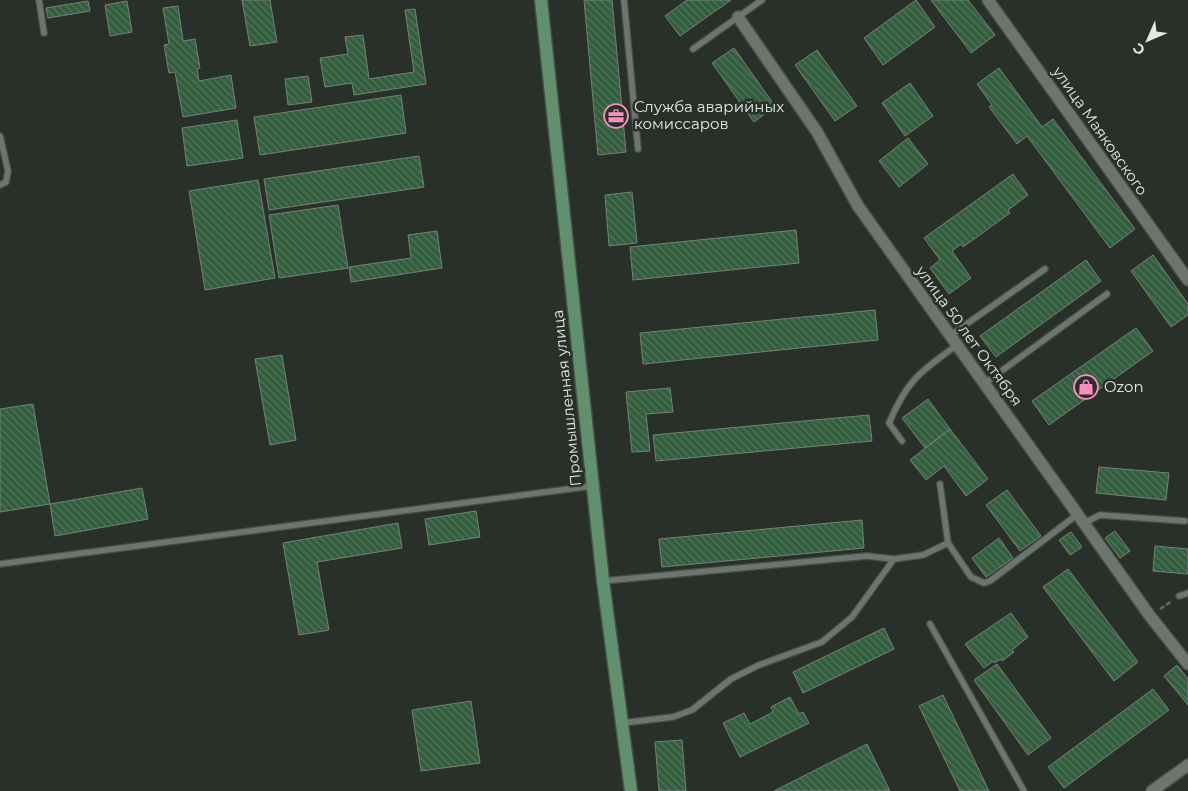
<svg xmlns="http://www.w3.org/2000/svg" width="1188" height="791" font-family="Montserrat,sans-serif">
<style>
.building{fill:url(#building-back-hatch);stroke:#788179}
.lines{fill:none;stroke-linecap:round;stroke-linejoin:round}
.lane-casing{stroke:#474e48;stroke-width:8}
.street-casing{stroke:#474e48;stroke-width:14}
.secondary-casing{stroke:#474e48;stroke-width:15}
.path{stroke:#636a64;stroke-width:2.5;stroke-dasharray:5 2.5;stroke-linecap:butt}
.lane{stroke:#6c766e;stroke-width:5.5}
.street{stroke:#6c766e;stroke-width:11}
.secondary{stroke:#61906f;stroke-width:12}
.labels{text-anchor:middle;stroke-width:5;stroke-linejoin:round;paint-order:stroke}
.poi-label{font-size:15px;fill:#e3e8e3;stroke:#283029;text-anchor:start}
.street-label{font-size:15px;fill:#e3e8e3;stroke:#283029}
</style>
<defs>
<pattern id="building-back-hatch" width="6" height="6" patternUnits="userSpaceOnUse" patternTransform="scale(1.25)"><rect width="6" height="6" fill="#335e3e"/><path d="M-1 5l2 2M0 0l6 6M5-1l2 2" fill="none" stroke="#50755a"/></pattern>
</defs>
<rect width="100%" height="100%" fill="#283029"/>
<!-- building -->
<path class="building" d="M242 0H270L277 42 250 46Z
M584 0H612L626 152 598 155Z
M687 0H731L680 36 665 16Z
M916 0 935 27 883 65 864 38Z
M931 0H968L995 35 971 53Z
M88 1 90 11 48 18 46 8Z
M127 1 132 32 110 36 105 5Z
M178 6 183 41 195 39 200 68 197 69 199 81 231 75 236 108 183 117 175 72 169 73 164 45 169 44 163 8Z
M415 9 426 84 354 95 352 83 325 87 320 58 348 54 345 37 363 35 369 79 414 72 405 10Z
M734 48 775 106 754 122 712 63Z
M817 50 857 106 835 121 795 65Z
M999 68 1042 127 1053 119 1135 229 1110 248 1027 136 1017 144 989 107 992 105 977 84Z
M308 76 312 102 288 105 285 79Z
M910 83 933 116 905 136 882 103Z
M401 95 406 133 260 155 254 117Z
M237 120 243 158 187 166 182 128Z
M908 138 928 164 899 187 879 161Z
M419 156 424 187 269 210 264 179Z
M1013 174 1028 195 1008 210 1010 213 963 247 961 244 952 251 971 278 949 294 930 268 940 260 924 238Z
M258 180 275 278 205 290 189 191Z
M632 192 637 243 609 246 605 195Z
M338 205 348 268 279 278 269 215Z
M796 230 799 263 633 280 630 247Z
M437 231 442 268 351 282 349 267 411 258 408 235Z
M1153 255 1188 304V315L1171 327 1131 271Z
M1086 260 1101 281 996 357 980 336Z
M875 310 878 340 643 364 640 333Z
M1136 328 1153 351 1049 425 1032 401Z
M282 355 296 440 270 445 255 359Z
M670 388 673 412 646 414 650 451 632 452 626 392Z
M928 399 950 429 925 448 902 418Z
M33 404 50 504 0 512V409Z
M869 415 872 441 656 461 653 435Z
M950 429 988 479 966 496 944 466 926 480 910 460Z
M1099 467 1169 473 1166 500 1096 493Z
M142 488 148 519 55 536 50 504Z
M1007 490 1041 536 1020 551 986 505Z
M476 511 480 537 429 545 425 519Z
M862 520 864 548 662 567 659 539Z
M398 523 402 548 317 562 329 630 299 635 283 543Z
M1115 531 1130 551 1120 558 1105 538Z
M1071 532 1082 547 1070 555 1059 540Z
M999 538 1013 558 986 577 972 558Z
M1155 546 1188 549V574L1153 571Z
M1068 569 1138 662 1114 681 1043 587Z
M1011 613 1028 637 1012 650 1014 652 1002 661 1001 659 994 663 993 661 984 668 965 644Z
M884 628 894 649 803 693 793 672Z
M997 664 1051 738 1028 755 974 680Z
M1177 665 1188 679V705L1164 676Z
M1153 689 1169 710 1064 788 1048 767Z
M943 695 989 791H960L919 706Z
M790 697 799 714 803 712 809 723 740 757 723 723 744 713 750 724 773 712 771 707Z
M471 701 480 763 421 771 412 710Z
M682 740 686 791H659L655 742Z
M867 744 890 791H774Z"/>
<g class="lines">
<!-- lane casing -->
<g class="lane-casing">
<path id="lane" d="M39 0 44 33
M624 0 638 149
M693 49 762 0
M0 136 8 171 6 182 0 185
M951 335 1045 269
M985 383 1107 294
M902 441 889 423C907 380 921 371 957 345
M940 484 948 543 971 577 984 583 990 581 1078 514
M1084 523 1100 515 1185 521
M0 564 592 486
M603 581 867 556 894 559
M1179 596 1188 593
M930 624 1024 791
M622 723 673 717 692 710 731 679 759 665 822 642 852 617 894 559 923 555 948 543"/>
</g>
<!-- street casing -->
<g class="street-casing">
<path id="street" d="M988 0 1188 280
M738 17 817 132 858 206 1150 616 1188 664
M1152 791 1188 765"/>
</g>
<!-- secondary casing -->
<g class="secondary-casing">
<path id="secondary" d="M541 0 603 581 631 791"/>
</g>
<!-- path -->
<path class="path" d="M1160 609 1172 601"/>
<!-- lane -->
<use href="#lane" class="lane"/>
<!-- street -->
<use href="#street" class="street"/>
<!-- secondary -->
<use href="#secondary" class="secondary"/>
</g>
<!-- icons -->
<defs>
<g id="office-ring" transform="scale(1.25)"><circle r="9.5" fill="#283029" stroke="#fc8fc1" stroke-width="1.5"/><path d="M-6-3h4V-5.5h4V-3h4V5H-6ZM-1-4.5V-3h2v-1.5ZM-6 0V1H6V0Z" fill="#fc8fc1"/></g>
<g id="shop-ring" transform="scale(1.25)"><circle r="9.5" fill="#283029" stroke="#fc8fc1" stroke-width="1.5"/><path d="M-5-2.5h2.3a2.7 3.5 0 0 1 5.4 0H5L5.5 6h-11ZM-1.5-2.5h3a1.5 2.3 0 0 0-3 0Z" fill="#fc8fc1"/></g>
</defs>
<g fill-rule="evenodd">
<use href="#office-ring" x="616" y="116"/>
<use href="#shop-ring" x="1086" y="387"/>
</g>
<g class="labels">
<!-- poi labels -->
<g class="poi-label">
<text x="634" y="112">Служба аварийных<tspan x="634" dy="17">комиссаров</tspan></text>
<text x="1104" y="392">Ozon</text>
</g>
<!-- street labels -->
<g class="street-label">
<text transform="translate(1100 131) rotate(55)" y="5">улица Маяковского</text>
<text transform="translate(969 336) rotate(54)" y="5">улица 50 лет Октября</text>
<text transform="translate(567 398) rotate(-96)" y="5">Промышленная улица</text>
</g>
</g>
<!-- north arrow -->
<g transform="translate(1148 40) rotate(225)" stroke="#283029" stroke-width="4" paint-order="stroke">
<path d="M0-4L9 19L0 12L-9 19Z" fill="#e3e8e3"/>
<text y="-8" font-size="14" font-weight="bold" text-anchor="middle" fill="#e3e8e3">С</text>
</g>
</svg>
